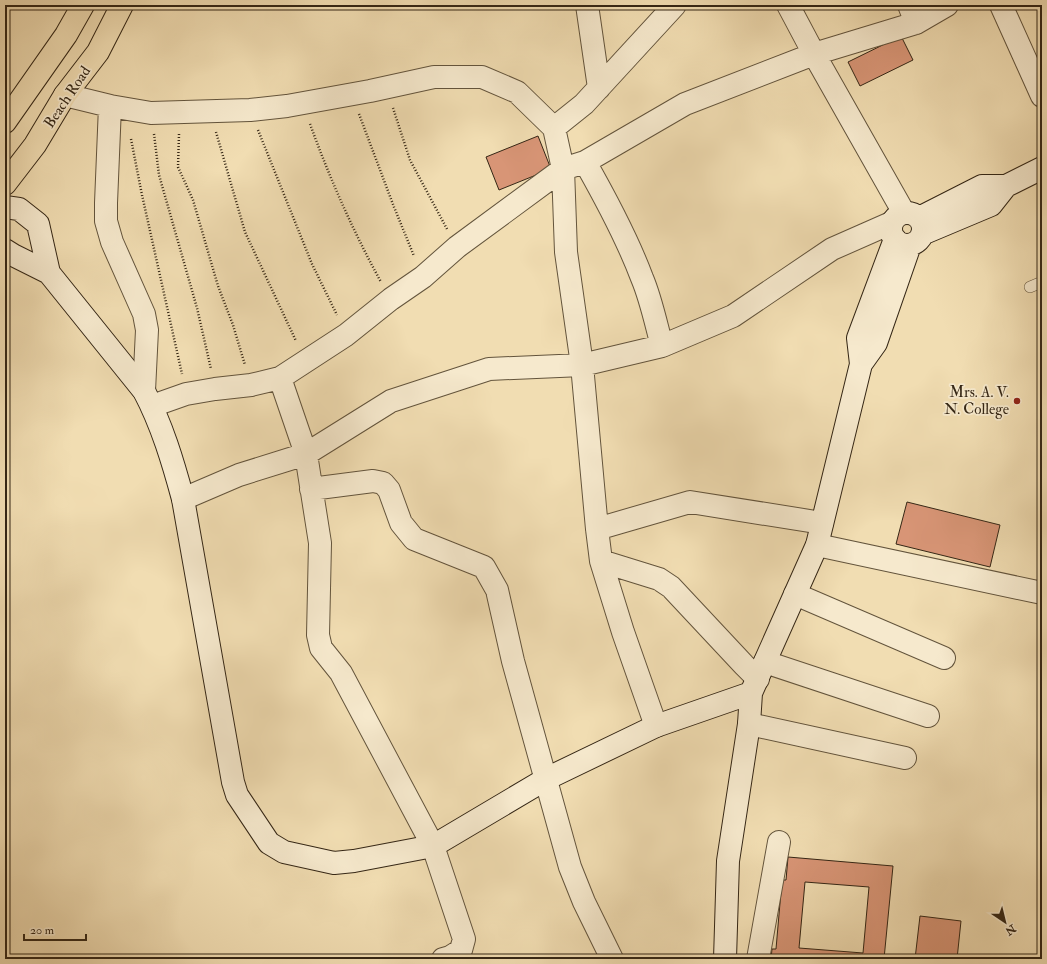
<svg xmlns="http://www.w3.org/2000/svg" width="1047" height="964" font-family="'IM FELL Double Pica',serif">
<style>
.building{fill:#d89576;stroke:#342615;fill-rule:evenodd}
.lines{fill:none;stroke-linecap:round;stroke-linejoin:round}
.lane-casing{stroke:#63543c;stroke-width:12}
.street-casing{stroke:#63543c;stroke-width:24}
.secondary-casing{stroke:#342615;stroke-width:24}
.primary-casing{stroke:#342615;stroke-width:24}
.path{stroke:#342615;stroke-width:2.5;stroke-dasharray:1 2;stroke-linecap:butt}
.lane{stroke:#f6e9cd;stroke-width:11}
.street{stroke:#f6e9cd;stroke-width:22}
.secondary{stroke:#f6e9cd;stroke-width:22}
.primary{stroke:#f1ddb2;stroke-width:22}
.poi-dot{fill:#8f2418;stroke:#f6e9cd;stroke-width:1.5}
.labels{text-anchor:middle;stroke-width:3.5;stroke-linejoin:round;paint-order:stroke}
.street-label{font-size:15px;fill:#342615;stroke:#f6e9cd}
.poi-label{font-size:15px;fill:#342615;stroke:#f6e9cd;text-anchor:end}
</style>
<rect width="100%" height="100%" fill="#f1ddb2"/>
<filter id="stains"><feTurbulence type="fractalNoise" baseFrequency=".005" numOctaves="4"/><feColorMatrix values="0 0 0 0 .2 0 0 0 0 .09 0 0 0 0 .02 0 0 0 .5 -.17"/></filter>
<radialGradient id="worn" r=".72"><stop offset=".6" stop-color="#630" stop-opacity="0"/><stop offset="1" stop-color="#630" stop-opacity=".3"/></radialGradient>
<!-- building -->
<path class="building" d="M901 36 913 60 860 86 848 62Z
M538 136 551 169 499 190 486 157Z
M907 502 1000 525 990 567 896 544Z
M788 857 893 866 884 959H771L772 949H776L782 880H786ZM805 882 869 887 863 953 799 948Z
M920 916 961 921 957 959H915Z"/>
<g class="lines">
<!-- lane casing -->
<g class="lane-casing">
<path id="lane" d="M1030 287 1042 282"/>
</g>
<!-- street casing -->
<g class="street-casing">
<path id="street" d="M587 5 599 88
M1001 5 1042 96
M916 23 947 5
M65 95 110 106 151 113 250 110 287 106 370 91 434 77H482L517 92 554 128 584 104 675 5
M110 106 106 203V221L112 242 144 314 147 330 144 391
M585 162C606 199 627 238 642 278 651 299 656 324 662 346
M904 213 814 54 916 23 909 5
M280 378 306 454 320 543 318 635 321 648 341 673 433 846 464 939 461 950 450 957 443 959
M152 406 186 394 215 389 251 385 280 378 346 335 391 299 423 277 457 247 563 169 554 128
M311 489 373 481 383 483 389 490 401 523 414 539 484 567 497 590 513 661 570 867 584 902 612 959
M183 499 239 475 306 454 391 401 489 369 582 365 662 346 733 316 832 249 891 223
M597 529 690 502 822 523
M817 545 1042 593
M601 561 659 579 671 587 744 665 758 679
M795 594 944 658
M765 662 928 716
M749 724 905 758
M656 726 623 632 601 561 597 529 582 365 566 252 563 169 585 162 685 104 814 54 788 5
M758 959 779 842"/>
</g>
<!-- secondary casing -->
<g class="secondary-casing">
<path id="secondary" d="M5 207 19 209 38 224 49 273 144 391C162 425 173 462 183 499L233 782 237 795 269 843 284 852 334 863 354 861 433 846 546 779 656 726 751 693
M891 229a16 16 0 1 1 32 0a16 16 0 1 1-32 0Z
M919 218 982 186H1006L1042 168
M922 234 991 205 1006 186
M5 250 13 255 49 273
M861 364 876 343 910 245
M725 959 728 861 749 724 751 693 817 545 861 364 858 338 895 239"/>
</g>
<!-- primary casing -->
<g class="primary-casing">
<path id="primary" d="M5 122 66 35 83 5
M5 184 35 145 65 95 98 52 122 5"/>
</g>
<!-- path -->
<path class="path" d="M393 108 410 160 447 229
M359 114 394 207 414 256
M310 124C330 179 353 231 381 282
M258 130 312 264 337 315
M216 132 245 232 296 341
M154 134 159 175 197 308 211 369
M179 134 178 167 193 200 218 286 233 325 245 365
M131 139 142 195 182 374"/>
<!-- lane -->
<use href="#lane" class="lane"/>
<!-- street -->
<use href="#street" class="street"/>
<!-- secondary -->
<use href="#secondary" class="secondary"/>
<!-- primary -->
<use href="#primary" class="primary"/>
</g>
<!-- markers -->
<circle class="poi-dot" cx="1017" cy="401" r="4"/>
<g class="labels">
<!-- street labels -->
<g class="street-label">
<text transform="translate(67 97) rotate(-56)" y="5">Beach Road</text>
</g>
<!-- poi labels -->
<g class="poi-label">
<text x="1009" y="397">Mrs. A. V.<tspan x="1009" dy="17">N. College</tspan></text>
</g>
</g>
<!-- margin -->
<rect width="1047" height="964" fill="none" stroke="#f1ddb2" stroke-width="20"/>
<rect x="6" y="6" width="1035" height="952" fill="none" stroke="#342615" stroke-width="2"/>
<rect x="10" y="10" width="1027" height="944" fill="none" stroke="#342615"/>
<!-- north arrow -->
<g transform="translate(1005 922) rotate(145)" stroke="#f6e9cd" stroke-width="3" paint-order="stroke">
<path d="M0-3L7 15L0 10L-7 15Z" fill="#342615"/>
<text y="-6" font-size="11" font-weight="bold" text-anchor="middle" fill="#342615">N</text>
</g>
<!-- scale -->
<path d="M24 934v6h62v-6" fill="none" stroke="#342615" stroke-width="2"/>
<text x="30" y="934" font-size="12" fill="#342615" stroke="#f6e9cd" stroke-width="3" paint-order="stroke">20 m</text>
<rect width="100%" height="100%" filter="url(#stains)"/>
<rect width="100%" height="100%" fill="url(#worn)"/>
</svg>
